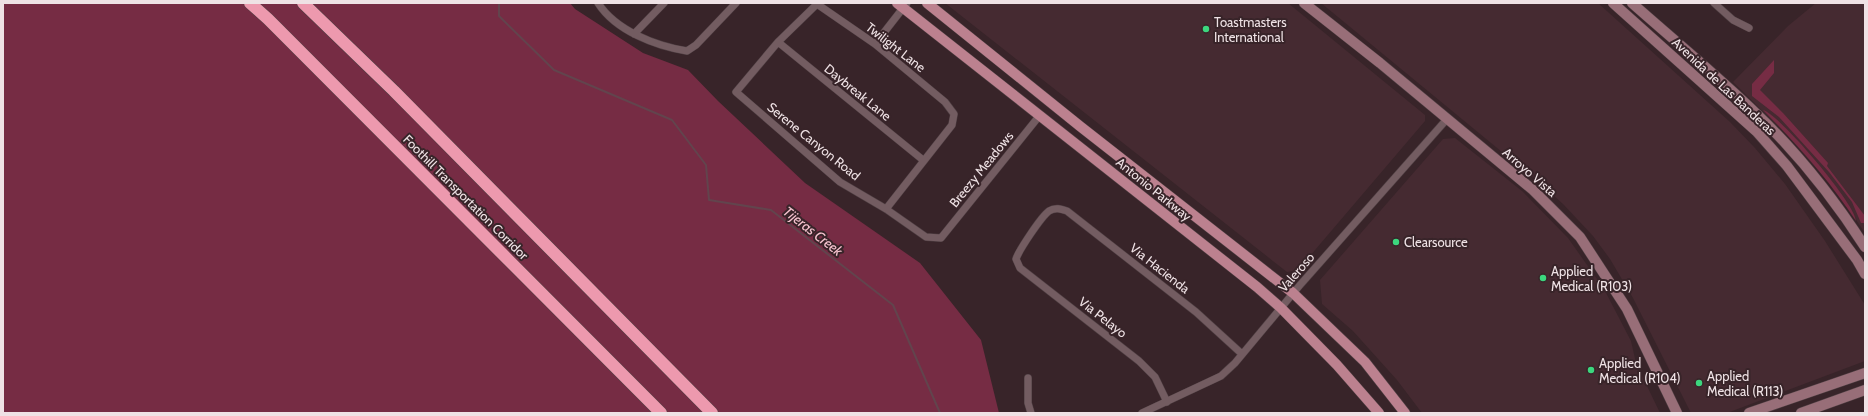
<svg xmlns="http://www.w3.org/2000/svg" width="1868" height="416" font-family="Cabin,sans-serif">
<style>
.built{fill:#452a31}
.green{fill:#762c44}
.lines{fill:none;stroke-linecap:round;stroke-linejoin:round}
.stream{stroke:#62444d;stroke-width:2}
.minor-casing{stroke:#504044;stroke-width:8}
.secondary-casing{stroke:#504044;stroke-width:11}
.primary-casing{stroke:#504044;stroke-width:11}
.motorway-casing{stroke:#504044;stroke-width:13}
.minor{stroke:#735c61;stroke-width:7}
.secondary{stroke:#986e78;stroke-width:10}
.primary{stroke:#bc818f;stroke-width:10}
.motorway{stroke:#ed99ae;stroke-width:12}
.poi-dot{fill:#3cd77e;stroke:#382429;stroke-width:1.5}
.labels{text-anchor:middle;stroke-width:4;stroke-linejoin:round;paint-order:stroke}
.poi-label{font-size:13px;fill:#efe2e5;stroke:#382429;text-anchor:start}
.street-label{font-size:13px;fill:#efe2e5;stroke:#382429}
.water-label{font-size:14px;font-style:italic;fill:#f6c3cf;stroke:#382429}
</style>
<rect width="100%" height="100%" fill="#382429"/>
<!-- built -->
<path class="built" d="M945 3H1288L1425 115V121L1298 270 1287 272Z
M1321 3H1598L1730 122 1755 148 1785 184 1825 241 1865 305V361L1727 413H1691L1633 298 1610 259 1593 236 1563 204 1541 184Z
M1816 3H1865V233L1838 193 1787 135 1733 82 1788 26Z
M1455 138 1522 191 1568 238 1604 289 1631 341 1636 363 1660 413H1422L1397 380 1353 331 1322 304 1320 280 1443 139Z"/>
<!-- green -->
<path class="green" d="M3 3H570L575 9 643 53 688 70 718 101 805 183 920 263 981 340 999 413H3Z
M1774 60V73L1760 90 1783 113 1828 163 1827 166 1865 216V223H1861L1852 202 1829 172 1779 117 1752 96V84Z
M1763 110C1779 114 1856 204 1856 221 1829 180 1797 144 1763 110Z"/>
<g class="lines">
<!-- stream -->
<path class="stream" d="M499 3V16L554 70 672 120 706 165 709 200 771 210 893 305 940 413"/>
<!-- minor casing -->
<g class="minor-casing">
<path id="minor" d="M598 3C616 31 656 46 687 51L696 45 736 3
M1714 3 1733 20 1749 28
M634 34 664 3
M778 42 923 160
M875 44 907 3
M886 209 952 125 954 114 945 102 875 44 817 4 778 42 736 92 840 182 886 209 926 237 941 238 1040 115
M1028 378V403L1031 413
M1167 402 1155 377 1139 361 1020 268 1016 259C1019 250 1041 217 1049 211 1055 207 1061 209 1067 211L1196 312 1242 354
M1142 413 1221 376 1235 363 1300 285 1447 119"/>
</g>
<!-- secondary casing -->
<g class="secondary-casing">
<path id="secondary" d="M1304 3 1380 63 1533 190 1580 237 1627 309 1677 413
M1613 3 1757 132 1787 166 1857 260 1865 274
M1632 3C1677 43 1724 81 1766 123 1804 161 1836 202 1865 247
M1749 413 1865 373
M1801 413 1865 390"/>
</g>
<!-- primary casing -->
<g class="primary-casing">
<path id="primary" d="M897 3 1257 287 1281 308 1337 365 1379 413
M927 3 1081 127 1293 293 1365 362 1405 413"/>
</g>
<!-- motorway casing -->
<g class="motorway-casing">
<path id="motorway" d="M250 3 268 19 661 413
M303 3 394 91 712 413"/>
</g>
<!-- minor -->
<use href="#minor" class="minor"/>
<!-- secondary -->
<use href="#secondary" class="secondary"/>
<!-- primary -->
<use href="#primary" class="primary"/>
<!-- motorway -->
<use href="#motorway" class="motorway"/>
</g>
<!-- markers -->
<g class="poi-dot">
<circle cx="1206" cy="29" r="4"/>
<circle cx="1396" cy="242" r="4"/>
<circle cx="1543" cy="278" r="4"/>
<circle cx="1591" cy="370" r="4"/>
<circle cx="1699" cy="383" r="4"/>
</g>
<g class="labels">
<!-- poi labels -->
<g class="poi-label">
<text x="1214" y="27">Toastmasters<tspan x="1214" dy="15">International</tspan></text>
<text x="1404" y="247">Clearsource</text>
<text x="1551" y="276">Applied<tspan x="1551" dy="15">Medical (R103)</tspan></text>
<text x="1599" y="368">Applied<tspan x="1599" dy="15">Medical (R104)</tspan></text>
<text x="1707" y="381">Applied<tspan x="1707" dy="15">Medical (R113)</tspan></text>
</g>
<!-- street labels -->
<g class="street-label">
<text transform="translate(896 47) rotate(38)" y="5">Twilight Lane</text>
<text transform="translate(1724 86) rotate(43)" y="5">Avenida de Las Banderas</text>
<text transform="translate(858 92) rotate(39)" y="5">Daybreak Lane</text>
<text transform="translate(814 141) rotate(39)" y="5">Serene Canyon Road</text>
<text transform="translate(981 169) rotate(-51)" y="5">Breezy Meadows</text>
<text transform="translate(1530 172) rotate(41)" y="5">Arroyo Vista</text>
<text transform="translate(1154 189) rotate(39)" y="5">Antonio Parkway</text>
<text transform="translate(466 197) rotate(45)" y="5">Foothill Transportation Corridor</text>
<text transform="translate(1160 268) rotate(38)" y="5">Via Hacienda</text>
<text transform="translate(1296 272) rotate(-49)" y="5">Valeroso</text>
<text transform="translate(1103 317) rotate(38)" y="5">Via Pelayo</text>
</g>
<!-- water labels -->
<g class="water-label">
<text transform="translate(813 231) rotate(38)" y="5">Tijeras Creek</text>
</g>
</g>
<!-- border -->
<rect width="1868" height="416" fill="none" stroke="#efe2e5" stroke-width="8"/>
</svg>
